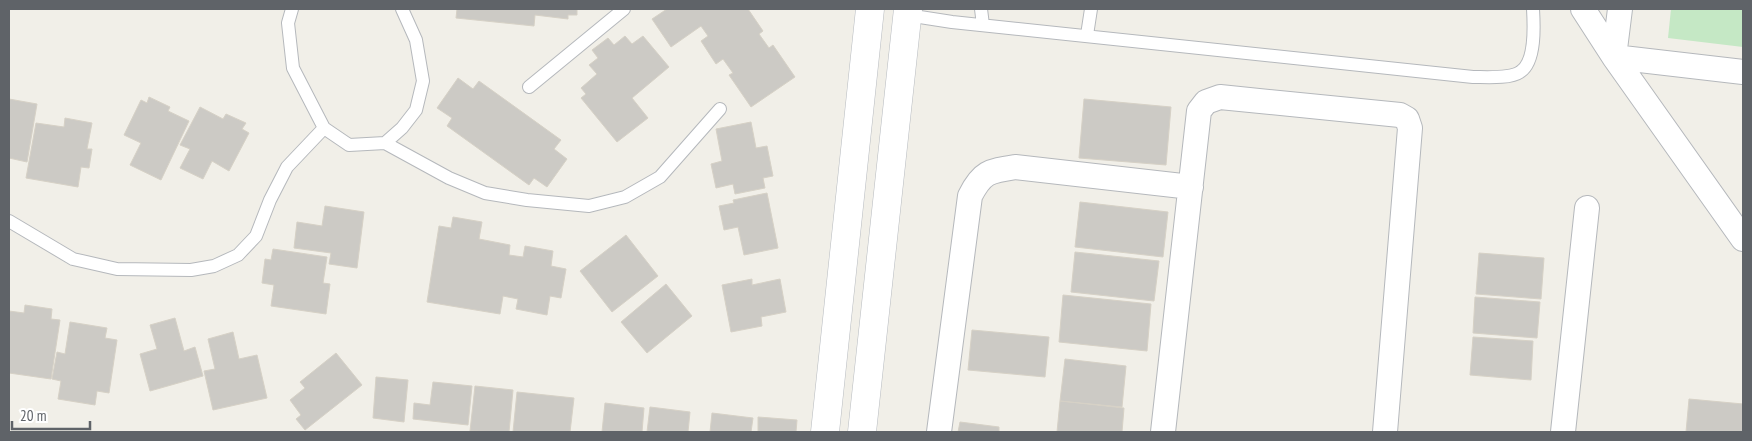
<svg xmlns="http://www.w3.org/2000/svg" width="1752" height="441" font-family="'PT Sans Narrow',sans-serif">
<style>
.green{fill:#c5e8c5}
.building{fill:#cccac5;stroke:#d6d1c6}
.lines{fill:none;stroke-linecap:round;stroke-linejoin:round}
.service-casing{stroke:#b5b8bc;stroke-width:14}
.minor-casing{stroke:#b5b8bc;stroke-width:26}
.secondary-casing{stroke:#b6babf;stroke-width:29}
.service{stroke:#fff;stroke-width:12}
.minor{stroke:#fff;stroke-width:24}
.secondary{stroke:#fff;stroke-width:28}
</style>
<rect width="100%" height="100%" fill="#f1efe8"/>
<!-- green -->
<path class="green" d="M1671 9H1743V47L1668 38Z"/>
<!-- building -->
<path class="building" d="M457 9H577V15H568V19L535 15 534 26 456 18Z
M667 9H748L763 31 759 34 769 48 773 45 795 77 751 107 729 75 733 73 723 59 716 64 701 41 708 36 701 26 671 47 652 19Z
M625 36 632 44 643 36 669 67 632 98 648 118 617 142 581 98 586 94 581 88 597 74 589 65 598 58 592 50 608 38 614 45Z
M458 78 473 89 479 81 561 140 554 149 567 159 547 187 534 178 529 185 447 126 452 118 437 108Z
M149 97 170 107 168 111 189 121 161 180 130 165 141 143 124 135 141 100 147 103Z
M9 99 37 104 27 162 9 158Z
M1084 99 1171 107 1166 165 1079 158Z
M200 107 223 119 226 114 246 123 242 129 249 133 229 171 212 161 203 179 180 168 190 149 180 145Z
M65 118 92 123 87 149H92L89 168 81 167 78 187 26 178 36 123 64 127Z
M751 122 756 148 767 146 773 176 763 178 765 188 735 194 733 184 716 188 711 164 722 161 716 129Z
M767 193 778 248 744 255 738 227 724 230 719 206 734 203 733 200Z
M1080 202 1168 212 1163 257 1075 247Z
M325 206 364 212 357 268 329 264 331 253 294 248 297 222 322 226Z
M453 217 482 222 479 239 510 245 509 255 523 257 525 246 553 251 551 266 566 269 561 298 550 296 547 315 516 309 518 299 503 296 500 314 427 302 439 226 451 228Z
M626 235 658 276 612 312 580 271Z
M273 249 327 257 323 283 330 284 326 314 271 306 274 285 262 283 265 259 271 260Z
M1075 252 1159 261 1154 301 1071 292Z
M1479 253 1544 258 1541 299 1476 294Z
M752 279V285L780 279 786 312 761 317 762 326 731 332 722 285Z
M666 284 692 316 647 353 621 322Z
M1063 295 1151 304 1147 351 1059 342Z
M1475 297 1540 302 1537 338 1473 333Z
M25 305 52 309 51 319 60 320 51 379 9 373V311L24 313Z
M175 318 184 351 195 347 203 376 150 391 140 354 157 349 150 325Z
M70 322 107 328 105 338 117 340 109 393 97 391 95 405 58 399 61 381 52 379 57 352 65 354Z
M972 330 1049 337 1045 377 968 370Z
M233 332 239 359 257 355 267 398 213 410 204 371 215 369 208 339Z
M1473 337 1533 341 1531 380 1470 375Z
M336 353 362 385 305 430 296 419 301 415 290 400 305 388 300 382Z
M1065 359 1126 366 1122 407 1060 401Z
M376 377 408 380 404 422 373 418Z
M433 382 472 386 468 425 413 419 414 403 430 405Z
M475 386 513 390 509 432 470 431Z
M517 392 574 398 570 432H513Z
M1689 399 1743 404V432H1686Z
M1060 401 1124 408 1122 432H1057Z
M605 403 644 408 642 432H602Z
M650 407 690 412 688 432H647Z
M712 413 753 418 751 432H710Z
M758 417 797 420 796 432H758Z
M960 422 999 427V432H958Z"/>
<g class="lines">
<!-- service casing -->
<g class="service-casing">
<path id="service" d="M292 9 288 23 293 68 324 128 349 145 385 143 449 178 485 193 527 200 589 206 625 197 660 177 720 109
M981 9 983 25
M907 15 952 22 1473 77C1485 77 1510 79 1520 72 1536 62 1534 25 1533 9
M1087 35 1091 9
M529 87 624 9
M385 143 402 128 416 110 423 81 416 40 402 9
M9 221 73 259 117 269 191 270 214 266 238 255 256 236 270 200 287 167 324 128"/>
</g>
<!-- minor casing -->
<g class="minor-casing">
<path id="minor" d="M1583 9 1614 57 1743 239
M1614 57 1743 72
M1614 57 1620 9
M939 432 970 196C982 172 989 171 1015 167L1191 187
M1163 432 1199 111 1206 102 1220 97 1400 115 1407 119 1410 128 1385 432
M1563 432 1587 208"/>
</g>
<!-- secondary casing -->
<g class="secondary-casing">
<path id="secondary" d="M825 432 870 9
M862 432 908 9"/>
</g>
<!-- service -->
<use href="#service" class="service"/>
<!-- minor -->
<use href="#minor" class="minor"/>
<!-- secondary -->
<use href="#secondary" class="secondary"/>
</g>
<!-- border -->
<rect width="1752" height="441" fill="none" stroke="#5f6368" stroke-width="20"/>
<!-- scale -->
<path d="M12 421v8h78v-8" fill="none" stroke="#5f6368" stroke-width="2.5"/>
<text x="20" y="421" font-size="15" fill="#5f6368" stroke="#ffffff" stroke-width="4" paint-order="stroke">20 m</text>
</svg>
